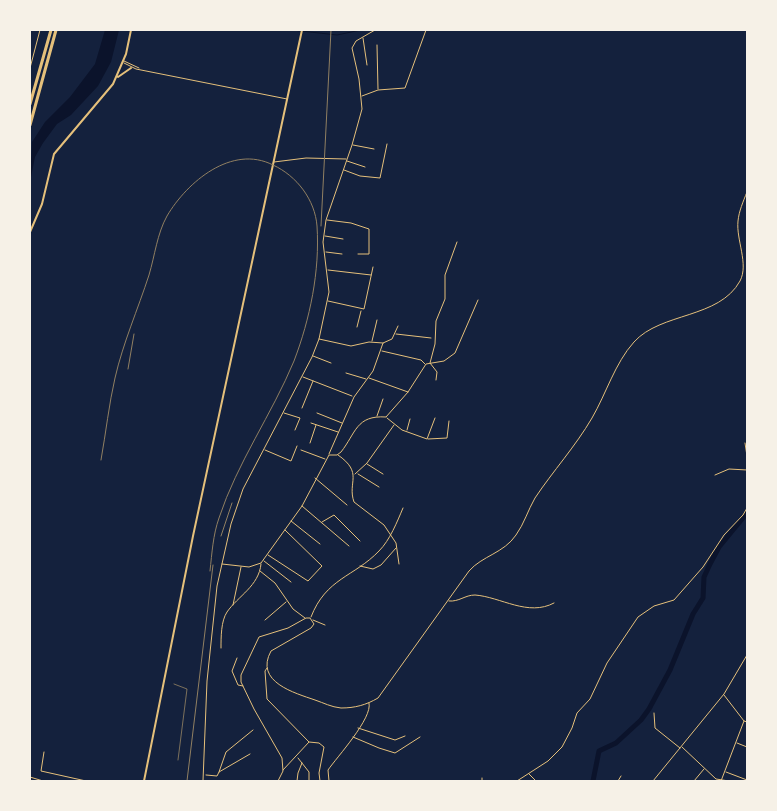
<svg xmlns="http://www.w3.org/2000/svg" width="777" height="811" font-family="'Source Serif 4',serif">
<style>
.water{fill:#0b132b}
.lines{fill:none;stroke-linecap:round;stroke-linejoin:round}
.stream{stroke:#0b132b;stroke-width:1}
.river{stroke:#0b132b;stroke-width:5}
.service{stroke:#e5c07b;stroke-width:0.5}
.minor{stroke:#e5c07b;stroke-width:1}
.secondary{stroke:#e5c07b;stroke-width:2}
.motorway{stroke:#e5c07b;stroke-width:3}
.rail{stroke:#918062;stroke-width:1}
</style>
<rect width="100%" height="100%" fill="#14213d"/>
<!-- water -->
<path class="water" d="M105 30H119L111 62 98 86 71 115 57 124 43 143 35 157 30 182 32 142 45 122 70 97 95 64Z"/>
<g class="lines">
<!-- stream -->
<path class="stream" d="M292 30 337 35 361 30"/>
<!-- river -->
<path class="river" d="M593 781 599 751 616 743 641 720 649 709 670 670 693 614 703 598 704 577 710 564 719 547 747 513"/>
<!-- service -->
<path class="service" d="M174 684 187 689 178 760"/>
<!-- minor -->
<path class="minor" d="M363 38 367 65
M377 45 378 89
M124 61 139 68
M124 63 136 69 287 99
M30 68 40 30
M362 96 378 90 405 88 426 30
M353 145 374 149
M347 161 365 167
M274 162 306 158 346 159
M344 170 360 176 380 178 387 144
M327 220 351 223 369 229V254H358
M325 236 343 239
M326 252 342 254
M328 270 371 275
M328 301 364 309 373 267
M357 327 361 311
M396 334 431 338
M319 339 351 346 369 342 383 343
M372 341 377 320
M382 351 421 360 425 364
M313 356 331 363
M346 373 366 379
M303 377 352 396
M369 378 408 392
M436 380 437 372 430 363 435 344 436 321 445 299V275L457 242
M302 408 313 381
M284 413 300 418 295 430
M317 413 342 423
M377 416 383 399
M387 418 402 430 427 439 435 418
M311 423 338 432
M407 430 410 419
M428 439 447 438 449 421
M310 443 316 425
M745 443 747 456
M265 450 291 461 297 446
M301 450 325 459
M329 454 354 397 373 371 383 343 392 339 398 326
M338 455C364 473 347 482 354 502L384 525 396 543 399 564
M367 464 383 474
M355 474 367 463 394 425
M358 474 379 487
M715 475 729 469 747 470
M315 478 347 505
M302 506 349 546
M291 521 320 544
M322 522 334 515 360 541
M268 555 308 581 322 566 285 530
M264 561 291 582
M222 564 249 567 261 563 302 506 329 455H337L341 452C356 433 356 415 386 417L408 392 426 364 444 361 455 353 478 300
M360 566 373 569 381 565 396 548
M260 571 275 583 293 609 305 618
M449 601C459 602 465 595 475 595 501 597 528 617 554 603
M233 605 241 567
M311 617C326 578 354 577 379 551 390 540 397 522 403 508
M265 620 286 602
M313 620 325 625
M221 648C221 637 221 621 227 612 238 596 259 586 261 564
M237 658 232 671 238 685 243 686
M267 668 265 671 267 699 309 742 283 770
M724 695 744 721 747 722
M654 713 655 728 680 748
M358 728 395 740 405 736
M353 737 379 748 395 753 420 737
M309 742 319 743 324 747 319 773 320 781
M737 743 747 747
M682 747 716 779 729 781
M44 752 41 771 86 781
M298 758 309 772V781
M219 772 226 752 253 730
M726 772 747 780
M529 774 536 781
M206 775 217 776 219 772 250 754
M30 777 43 781
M482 778V781
M203 781 207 681 217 586 231 524 243 489 312 357 319 339 329 292 323 242 326 220 352 145 362 109 359 79 352 48 356 41 375 30
M278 781 283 771 282 758 254 709 241 682V675L259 637 288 628 306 618H310L314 624 311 628 271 651C254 682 295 693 315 700 324 703 331 707 341 708 355 708 366 705 378 698L469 571C482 556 504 553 516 535 524 524 528 510 535 498 553 471 575 447 592 418 606 394 615 363 634 342 661 312 719 319 740 281 749 264 736 240 738 221 739 211 743 202 747 192
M297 781 298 773 302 763
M329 781 328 770C337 757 373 718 369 703
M517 781 548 761 562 747 572 728 577 713 590 699 607 663 638 617 654 606 674 600 703 567 724 535 743 515 747 508
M618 781 621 776
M653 781 724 694 747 655
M694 781 704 769
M721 781 744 721"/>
<!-- secondary -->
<path class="secondary" d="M118 77 131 68
M30 232 42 204 54 154 113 84 126 54 131 30
M144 781 193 536 302 30"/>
<!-- motorway -->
<path class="motorway" d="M30 104 51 30
M30 125 56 30"/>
<!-- rail -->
<path class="rail" d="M321 226 331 30
M128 369 134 334
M101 460C106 432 109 404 115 378 123 343 138 309 149 275 155 255 157 234 167 216 187 182 232 144 273 165 297 176 315 200 317 226 320 271 310 319 294 361 272 414 237 463 219 518 213 535 212 553 210 571
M221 536 232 503
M187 781 213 565"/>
</g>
<!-- border -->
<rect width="777" height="811" fill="none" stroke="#f6f1e7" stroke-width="62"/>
</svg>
